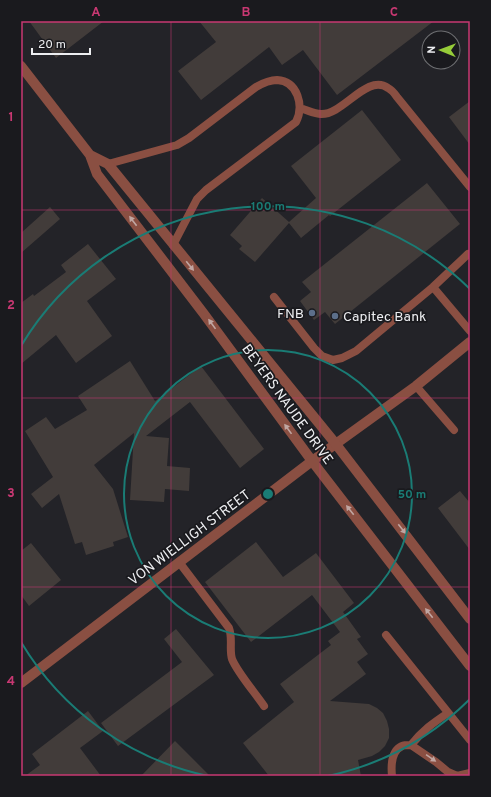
<svg xmlns="http://www.w3.org/2000/svg" width="491" height="797" font-family="Overpass,sans-serif">
<style>
.building{fill:#423c3a}
.lines{fill:none;stroke-linecap:round;stroke-linejoin:round}
.service{stroke:#8a4f42;stroke-width:8}
.minor{stroke:#8a4f42;stroke-width:10}
.tertiary{stroke:#8a4f42;stroke-width:10}
.oneway{fill:#c0a6a2}
.grid{fill:none;stroke:#c83872;stroke-width:1;stroke-opacity:0.55}
.ring{fill:none;stroke:#1a7c75;stroke-width:2}
.service-dot{fill:#5c6f8a;stroke:#1a1a1e;stroke-width:1.5}
.labels{text-anchor:middle;stroke-width:3.5;stroke-linejoin:round;paint-order:stroke}
.poi-label{font-size:14px;fill:#edeef1;stroke:#1a1a1e;text-anchor:end}
.street-label{font-size:14px;fill:#edeef1;stroke:#1a1a1e}
.centre{fill:#1a7c75;stroke:#1a1a1e;stroke-width:2}
.ring-label{font-size:12px;text-anchor:middle;font-weight:bold;fill:#1a7c75;stroke:#1a1a1e;stroke-width:3.5;stroke-linejoin:round;paint-order:stroke}
.neatline{fill:none;stroke:#c83872;stroke-width:1.5}
.grid-label{font-size:13px;text-anchor:middle;font-weight:bold;fill:#c83872}
</style>
<rect width="100%" height="100%" fill="#232328"/>
<!-- building -->
<path class="building" d="M29 21H104L56 58Z
M199 21H434L337 95 303 50 282 65 269 47 201 100 178 71 216 42Z
M470 101V145L449 117Z
M362 110 401 160 330 216 329 215 301 238 289 223 255 262 239 249 242 246 230 235 262 198 289 222 316 198 291 166Z
M427 183 460 224 335 324 325 312 314 320 300 301 311 292 302 282Z
M50 207 60 219 21 253V233Z
M88 244 116 279 87 301 112 336 76 363 56 335 21 364V303L33 294 34 296 66 272 61 265Z
M130 361 155 401 201 366 264 449 240 468 190 402 146 436 169 438 167 466 190 468 189 491 165 489 164 502 130 500 134 433 94 465 113 489 128 537 113 542 114 546 86 555 82 542 75 544 59 494 42 508 31 494 53 477 25 431 46 417 55 429 87 410 78 396Z
M460 491 470 503V550L438 508Z
M256 542 283 577 316 553 354 603 343 612 361 637 357 639 368 654 357 662 366 674 330 701 369 704 377 708 383 713 387 721 389 729V738L385 746 379 752 372 756 358 760 361 776H269L243 743 294 702 280 684 331 645 328 641 340 632 312 595 251 642 205 582Z
M31 543 61 580 29 606 21 595V551Z
M176 629 214 675 118 746 101 723 182 662 164 639Z
M88 711 103 731 80 748 101 776H25L40 765 32 754Z
M175 741 210 776H141Z"/>
<g class="lines">
<!-- service -->
<path class="service" d="M300 108C307 110 315 114 321 114 343 115 367 73 388 88 392 90 395 94 397 97L470 187
M108 164 177 145 189 138 256 87C263 83 270 80 277 80 298 81 304 106 296 122L206 190 197 199 173 245
M433 287 470 331
M274 297 314 348 322 356 333 360 342 358 356 351 433 287 468 254
M416 386 454 430
M179 562 229 628C233 639 229 649 232 659 237 672 256 694 264 706
M386 635 470 740
M411 745C423 730 433 723 448 713
M392 776C391 766 391 751 402 746 404 745 409 745 411 745L436 762 448 772 457 776
M457 776 470 773"/>
<!-- minor -->
<path class="minor" d="M21 683 312 461 416 386 470 342"/>
<!-- tertiary -->
<path class="tertiary" d="M21 66 90 155 97 174 204 314 312 461 470 666
M90 155 108 164 335 443 470 619"/>
</g>
<!-- one-way arrows -->
<defs><path id="oneway-solid" d="M-6-.8H1V-3.2L6.5 0L1 3.2V.8H-6Z"/></defs>
<g class="oneway">
<use href="#oneway-solid" transform="translate(133 221) rotate(-127)"/>
<use href="#oneway-solid" transform="translate(190 266) rotate(51)"/>
<use href="#oneway-solid" transform="translate(212 324) rotate(-126)"/>
<use href="#oneway-solid" transform="translate(288 429) rotate(-126)"/>
<use href="#oneway-solid" transform="translate(350 510) rotate(-128)"/>
<use href="#oneway-solid" transform="translate(402 529) rotate(52)"/>
<use href="#oneway-solid" transform="translate(429 613) rotate(-128)"/>
<use href="#oneway-solid" transform="translate(431 758) rotate(35)"/>
</g>
<!-- grid -->
<path class="grid" d="M171 21V776M320 21V776M21 210H470M21 398H470M21 587H470"/>
<!-- distance rings -->
<g class="ring">
<circle cx="268" cy="494" r="144"/>
<path d="M470 699A288 288 0 0 1 328 776M208 776A288 288 0 0 1 21 642M21 346A288 288 0 0 1 470 289"/>
</g>
<!-- markers -->
<g class="service-dot">
<circle cx="312" cy="313" r="4"/>
<circle cx="335" cy="316" r="4"/>
</g>
<g class="labels">
<!-- poi labels -->
<g class="poi-label">
<text x="304" y="318">FNB</text>
<text x="343" y="321" text-anchor="start">Capitec Bank</text>
</g>
<!-- street labels -->
<g class="street-label">
<text transform="translate(288 404) rotate(54)" y="5">BEYERS NAUDE DRIVE</text>
<text transform="translate(189 537) rotate(-37)" y="5">VON WIELLIGH STREET</text>
</g>
</g>
<circle cx="268" cy="494" r="6" class="centre"/>
<g class="ring-label">
<text x="268" y="210">100 m</text>
<text x="412" y="498">50 m</text>
</g>
<!-- border -->
<rect width="491" height="797" fill="none" stroke="#1a1a1e" stroke-width="44"/>
<!-- north arrow -->
<g transform="translate(441 50) rotate(271)"><circle r="19" fill="#1a1a1e" stroke="#6e6f72"/>
<path d="M0-3L7 15L0 10L-7 15Z" fill="#96cc39"/>
<text y="-6" font-size="11" font-weight="bold" text-anchor="middle" fill="#edeef1">N</text>
</g>
<!-- scale -->
<path d="M32 48v6h58v-6" fill="none" stroke="#edeef1" stroke-width="2"/>
<text x="38" y="48" font-size="12" fill="#edeef1" stroke="#1a1a1e" stroke-width="3" paint-order="stroke">20 m</text>
<rect x="22" y="22" width="447" height="753" class="neatline"/>
<g class="grid-label">
<text x="96" y="16">A</text>
<text x="246" y="16">B</text>
<text x="394" y="16">C</text>
<text x="11" y="121">1</text>
<text x="11" y="309">2</text>
<text x="11" y="497">3</text>
<text x="11" y="685">4</text>
</g>
</svg>
